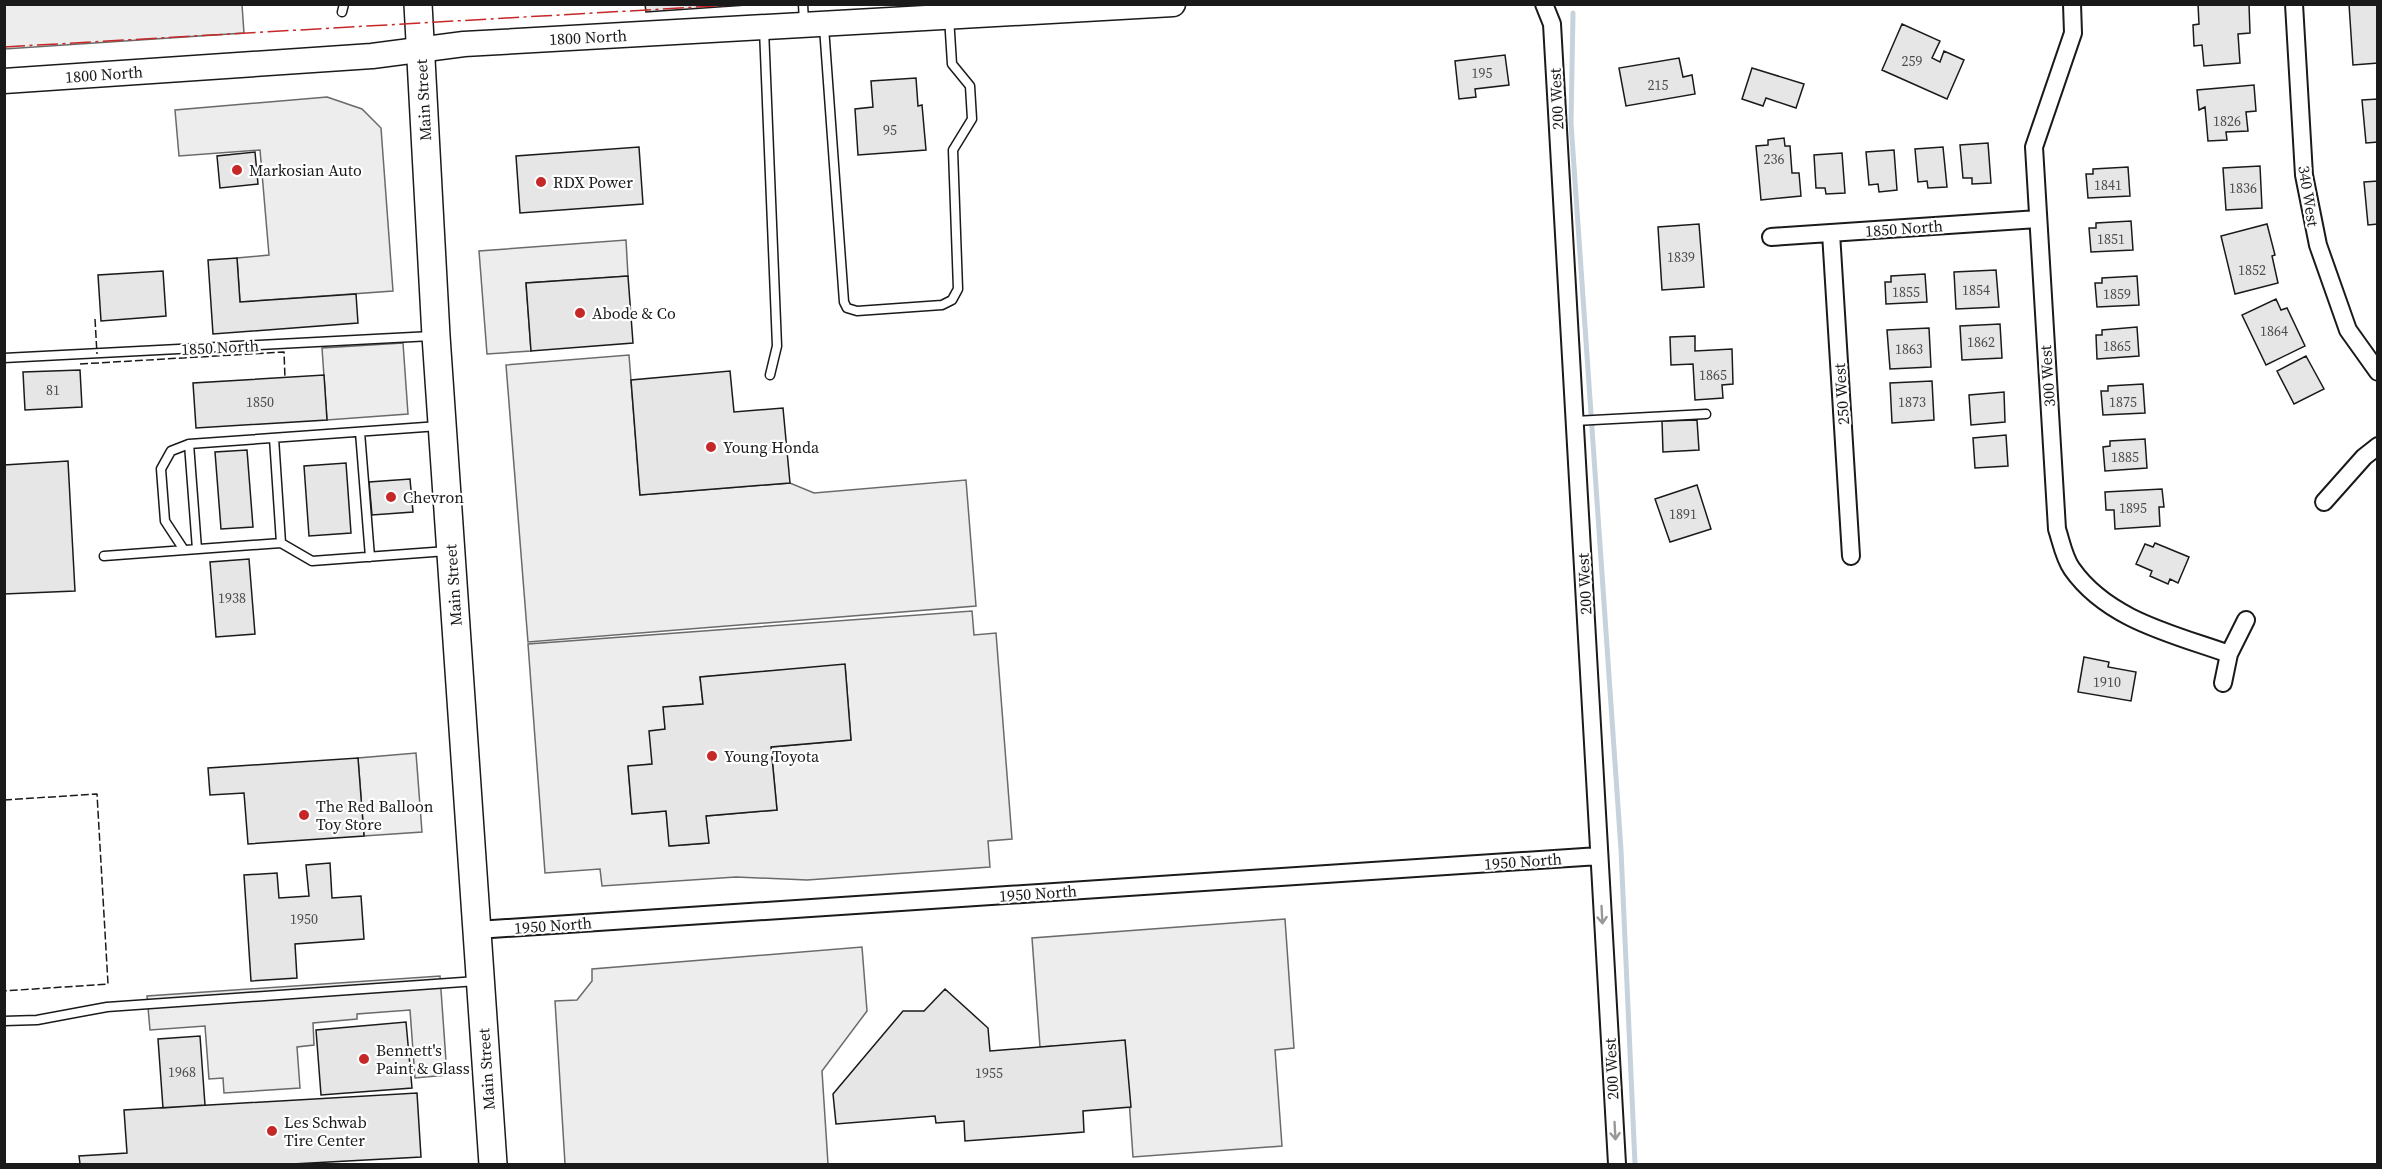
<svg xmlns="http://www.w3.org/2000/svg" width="2382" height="1169" font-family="'Source Serif 4',serif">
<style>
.parking{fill:#ededed;stroke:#6a6a6a;stroke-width:1.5;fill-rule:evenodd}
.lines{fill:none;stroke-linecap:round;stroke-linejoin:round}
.stream{stroke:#c6d2dc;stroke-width:5}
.building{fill:#e6e6e6;stroke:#1a1a1a;stroke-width:1.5}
.lane-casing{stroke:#1a1a1a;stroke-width:11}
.street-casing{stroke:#1a1a1a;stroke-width:20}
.secondary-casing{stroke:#1a1a1a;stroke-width:27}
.primary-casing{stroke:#1a1a1a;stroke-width:30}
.lane{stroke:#fff;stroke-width:8}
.street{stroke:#fff;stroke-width:16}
.secondary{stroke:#fff;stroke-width:24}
.primary{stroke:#fff;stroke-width:27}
.fence{stroke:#1a1a1a;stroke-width:1.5;stroke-dasharray:8 3;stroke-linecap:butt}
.power{stroke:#c62828;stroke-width:1.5;stroke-dasharray:21 4.5 3 4.5;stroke-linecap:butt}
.oneway{stroke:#989898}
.poi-dot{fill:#c62828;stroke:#fff;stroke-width:2}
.labels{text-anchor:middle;stroke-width:4.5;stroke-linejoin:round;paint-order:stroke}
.number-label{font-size:14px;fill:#4d4d4d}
.street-label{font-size:16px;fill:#1a1a1a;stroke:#fff}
.poi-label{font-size:16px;fill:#1a1a1a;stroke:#fff;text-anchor:start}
</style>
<rect width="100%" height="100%" fill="#fff"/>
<!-- parking -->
<path class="parking" d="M5 4 242 5 244 33 5 49Z
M327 97 362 109 381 128 393 291 240 302 237 258 269 255 260 150 179 156 175 110Z
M626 240 628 276 526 283 531 351 487 354 479 251Z
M403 343 408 414 327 420 322 348Z
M629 355 640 495 790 483 814 493 966 480 976 606 528 642 506 365Z
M972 611 974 635 996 633 1012 839 988 841 990 867 807 880 736 877 602 886 600 869 545 873 528 644ZM845 665 851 740 771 747 777 810 706 816 708 843 670 846 666 811 632 814 628 767 652 764 665 729 664 707 703 704 700 677Z
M416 753 422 832 364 836 358 758Z
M1285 919 1294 1048 1275 1050 1282 1146 1133 1157 1125 1041 1040 1047 1032 938Z
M862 947 867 1011 822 1071 828 1164H565L555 1001 577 1000 592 981V969Z
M440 976 447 1075 415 1078 410 1010 357 1014V1019L313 1023 314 1045 297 1047 300 1088 224 1093 223 1078 209 1079 205 1026 150 1030 147 996Z"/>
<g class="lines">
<!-- stream -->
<path class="stream" d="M1573 13 1571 123 1621 850 1635 1164"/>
</g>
<!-- building -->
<path class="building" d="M645 4H746V5L646 12Z
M2198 4H2249L2250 33 2238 34 2240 63 2204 66 2202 45 2194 46 2193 25 2199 24Z
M2349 4H2378V63L2353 65Z
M1902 24 1940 41 1932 58 1940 62 1944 51 1964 60 1947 99 1882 70Z
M1505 55 1509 85 1475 89 1476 97 1459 99 1455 61Z
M1679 58 1683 77 1692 75 1695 94 1626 106 1619 68Z
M1752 68 1804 84 1796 108 1766 98 1763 106 1742 99Z
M916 78 918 106 922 105 926 150 858 155 855 109 873 107 871 81Z
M2254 85 2256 111 2246 112 2248 131 2226 132 2227 140 2208 141 2205 107 2199 110 2197 90Z
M2378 99V142L2366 143 2362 100Z
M1784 138 1785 146H1790L1792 173H1799L1801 196 1761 200 1756 146 1768 145V140Z
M1988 143 1991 183 1972 184V178H1963L1960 145Z
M639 147 643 204 520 213 516 156Z
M1943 147 1947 187 1928 188 1927 181 1918 182 1915 149Z
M1894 150 1897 190 1879 192 1878 184 1869 185 1866 152Z
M255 152 258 184 220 188 217 156Z
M1842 153 1845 193 1826 194 1825 188H1816L1814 155Z
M2260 166 2262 208 2226 210 2223 168Z
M2128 167 2130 196 2088 198 2086 174H2093V169Z
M2378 181V224L2368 225 2364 182Z
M2131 221 2133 250 2091 252 2089 228H2096V223Z
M1699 224 1704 287 1662 290 1658 227Z
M2267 224 2275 255 2272 256 2278 283 2235 294 2221 236Z
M237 258 240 302 356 294 358 323 213 334 208 260Z
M1996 270 1999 307 1956 309 1954 272Z
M163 271 166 316 101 321 98 275Z
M1925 274 1927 302 1886 304 1885 282H1891V276Z
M628 276 633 343 531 351 526 283Z
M2137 276 2139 305 2097 307 2095 283H2102V278Z
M2276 299 2281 310 2287 308 2305 346 2266 365 2242 315Z
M2000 324 2002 358 1962 360 1960 326Z
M2137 327 2139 356 2097 359 2096 335H2102V330Z
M1929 328 1931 367 1890 369 1887 330Z
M1695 336V351L1732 349 1733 384 1722 385 1723 398 1695 400 1693 364 1671 365 1670 337Z
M2306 356 2324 389 2294 404 2277 371Z
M80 370 82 407 25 410 23 372Z
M730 371 734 412 783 408 790 483 640 495 631 380Z
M324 375 327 420 196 428 193 383Z
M1932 381 1934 420 1892 423 1890 383Z
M2143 384 2145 413 2103 415 2101 391H2108V386Z
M2004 392 2005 422 1971 425 1969 395Z
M1697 420 1699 450 1663 452 1662 421Z
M2006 435 2008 466 1975 468 1973 438Z
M2145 439 2147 468 2105 471 2103 447 2110 446V441Z
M247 450 253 527 221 529 215 452Z
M68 461 75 591 4 594V465Z
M346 463 351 533 309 536 304 466Z
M410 479 413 512 372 515 369 482Z
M1697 485 1711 529 1670 542 1655 499Z
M2162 489 2164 507H2159L2160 526 2115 529 2114 510H2106L2105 492Z
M2155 543 2189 557 2178 583 2170 579 2168 584 2150 576 2152 571 2136 564 2145 544 2153 547Z
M249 559 255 634 216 637 210 562Z
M2084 657 2109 662 2108 667 2136 672 2131 701 2078 692Z
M845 664 851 740 771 747 777 810 706 816 709 843 669 846 666 811 632 814 628 766 652 764 649 731 665 729 663 707 703 704 700 677Z
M358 758 364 836 248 844 244 793 210 795 208 768Z
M330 863 332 898 361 896 364 939 295 944 297 978 251 981 244 875 277 873 279 898 309 896 306 865Z
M945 989 988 1028 990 1051 1125 1040 1131 1107 1083 1111 1084 1132 965 1141 964 1121 936 1123 935 1116 836 1124 833 1094 903 1011H924Z
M406 1022 412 1088 321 1095 316 1030Z
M200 1036 205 1105 163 1108 158 1039Z
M417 1093 421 1157 292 1164H80L79 1156 127 1153 124 1110Z"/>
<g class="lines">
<!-- lane casing -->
<g class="lane-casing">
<path id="lane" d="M803 4 804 22
M342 12 344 4
M824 27 844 302 847 308 857 311 942 305 952 300 958 289 953 150 972 119 970 86 952 64 949 17
M764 29 777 346 770 375
M4 358 432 336
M1575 421 1706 414
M360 432 370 557
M274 438 281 543
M189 444 197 549
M184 550 165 521 161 469 171 451 189 444 439 426
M104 556 281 543 312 561 447 551
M4 1021 37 1020 107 1007 477 981"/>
</g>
<!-- street casing -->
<g class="street-casing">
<path id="street" d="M1544 4 1552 24 1617 1164
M2072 4 2073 33 2034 147 2057 529C2061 541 2064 558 2072 569 2108 620 2173 634 2229 654
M2294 4 2304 175 2318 245 2348 330 2378 372
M1831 233 1851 556
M1771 237 2037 219
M2324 502 2364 457 2378 446
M2223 683 2229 654 2246 620
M477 930 1599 856"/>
</g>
<!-- secondary casing -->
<g class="secondary-casing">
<path id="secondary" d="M4 81 372 56 464 44 1173 4"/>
</g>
<!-- primary casing -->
<g class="primary-casing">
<path id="primary" d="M418 4 436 336 493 1164"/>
</g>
<!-- lane -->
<use href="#lane" class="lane"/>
<!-- street -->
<use href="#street" class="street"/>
<!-- secondary -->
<use href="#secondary" class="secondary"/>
<!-- primary -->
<use href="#primary" class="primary"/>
<!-- fence -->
<path class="fence" d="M95 319 97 354
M80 364 284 352 285 378
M4 800 97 794 108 984 4 991"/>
<!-- power -->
<path class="power" d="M4 47 750 4"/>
</g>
<!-- one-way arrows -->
<defs><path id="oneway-shaft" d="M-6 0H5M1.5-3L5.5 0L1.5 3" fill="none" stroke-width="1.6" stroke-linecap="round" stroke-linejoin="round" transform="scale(1.5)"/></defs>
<g class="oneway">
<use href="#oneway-shaft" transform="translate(1602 915) rotate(87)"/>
<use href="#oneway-shaft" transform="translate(1615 1131) rotate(87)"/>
</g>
<!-- markers -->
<g class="poi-dot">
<circle cx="237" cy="170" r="6"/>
<circle cx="541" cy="182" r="6"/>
<circle cx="580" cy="313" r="6"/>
<circle cx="711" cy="447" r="6"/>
<circle cx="391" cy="497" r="6"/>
<circle cx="712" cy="756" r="6"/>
<circle cx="304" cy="815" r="6"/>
<circle cx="364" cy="1059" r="6"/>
<circle cx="272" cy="1131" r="6"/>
</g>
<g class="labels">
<!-- number labels -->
<g class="number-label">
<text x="1912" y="66">259</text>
<text x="1482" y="78">195</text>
<text x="1658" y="90">215</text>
<text x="2227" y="126">1826</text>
<text x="890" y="135">95</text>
<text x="1774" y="164">236</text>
<text x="2108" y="190">1841</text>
<text x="2243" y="193">1836</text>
<text x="2111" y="244">1851</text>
<text x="1681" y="262">1839</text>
<text x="2252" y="275">1852</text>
<text x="1976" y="295">1854</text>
<text x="1906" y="297">1855</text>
<text x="2117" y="299">1859</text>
<text x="2274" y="336">1864</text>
<text x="1981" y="347">1862</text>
<text x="2117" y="351">1865</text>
<text x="1909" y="354">1863</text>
<text x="1713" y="380">1865</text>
<text x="53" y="395">81</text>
<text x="260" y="407">1850</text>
<text x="1912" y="407">1873</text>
<text x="2123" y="407">1875</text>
<text x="2125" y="462">1885</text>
<text x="2133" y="513">1895</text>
<text x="1683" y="519">1891</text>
<text x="232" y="603">1938</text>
<text x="2107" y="687">1910</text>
<text x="304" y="924">1950</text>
<text x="182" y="1077">1968</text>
<text x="989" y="1078">1955</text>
</g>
<!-- street labels -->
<g class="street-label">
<text transform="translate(588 37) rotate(-3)" y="6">1800 North</text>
<text transform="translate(104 74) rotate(-4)" y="6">1800 North</text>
<text transform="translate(1556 99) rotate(-93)" y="6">200 West</text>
<text transform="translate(423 100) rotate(-93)" y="6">Main Street</text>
<text transform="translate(2309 196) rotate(81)" y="6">340 West</text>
<text transform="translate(1904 228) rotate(-4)" y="6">1850 North</text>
<text transform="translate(220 347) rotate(-3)" y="6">1850 North</text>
<text transform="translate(2047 376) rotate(-94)" y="6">300 West</text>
<text transform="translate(1841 394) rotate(-94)" y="6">250 West</text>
<text transform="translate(1584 584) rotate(-93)" y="6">200 West</text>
<text transform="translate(453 585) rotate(-94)" y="6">Main Street</text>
<text transform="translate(1523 861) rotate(-4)" y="6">1950 North</text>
<text transform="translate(1038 893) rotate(-4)" y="6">1950 North</text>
<text transform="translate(553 925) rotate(-4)" y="6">1950 North</text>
<text transform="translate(486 1069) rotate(-94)" y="6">Main Street</text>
<text transform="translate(1611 1069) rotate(-93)" y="6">200 West</text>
</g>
<!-- poi labels -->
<g class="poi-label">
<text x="249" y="176">Markosian Auto</text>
<text x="553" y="188">RDX Power</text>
<text x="592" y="319">Abode &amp; Co</text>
<text x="723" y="453">Young Honda</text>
<text x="403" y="503">Chevron</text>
<text x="724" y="762">Young Toyota</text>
<text x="316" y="812">The Red Balloon<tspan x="316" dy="18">Toy Store</tspan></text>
<text x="376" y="1056">Bennett's<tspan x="376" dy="18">Paint &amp; Glass</tspan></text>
<text x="284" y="1128">Les Schwab<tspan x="284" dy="18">Tire Center</tspan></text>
</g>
</g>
<!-- border -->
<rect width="2382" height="1169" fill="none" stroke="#1a1a1a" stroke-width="12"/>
</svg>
